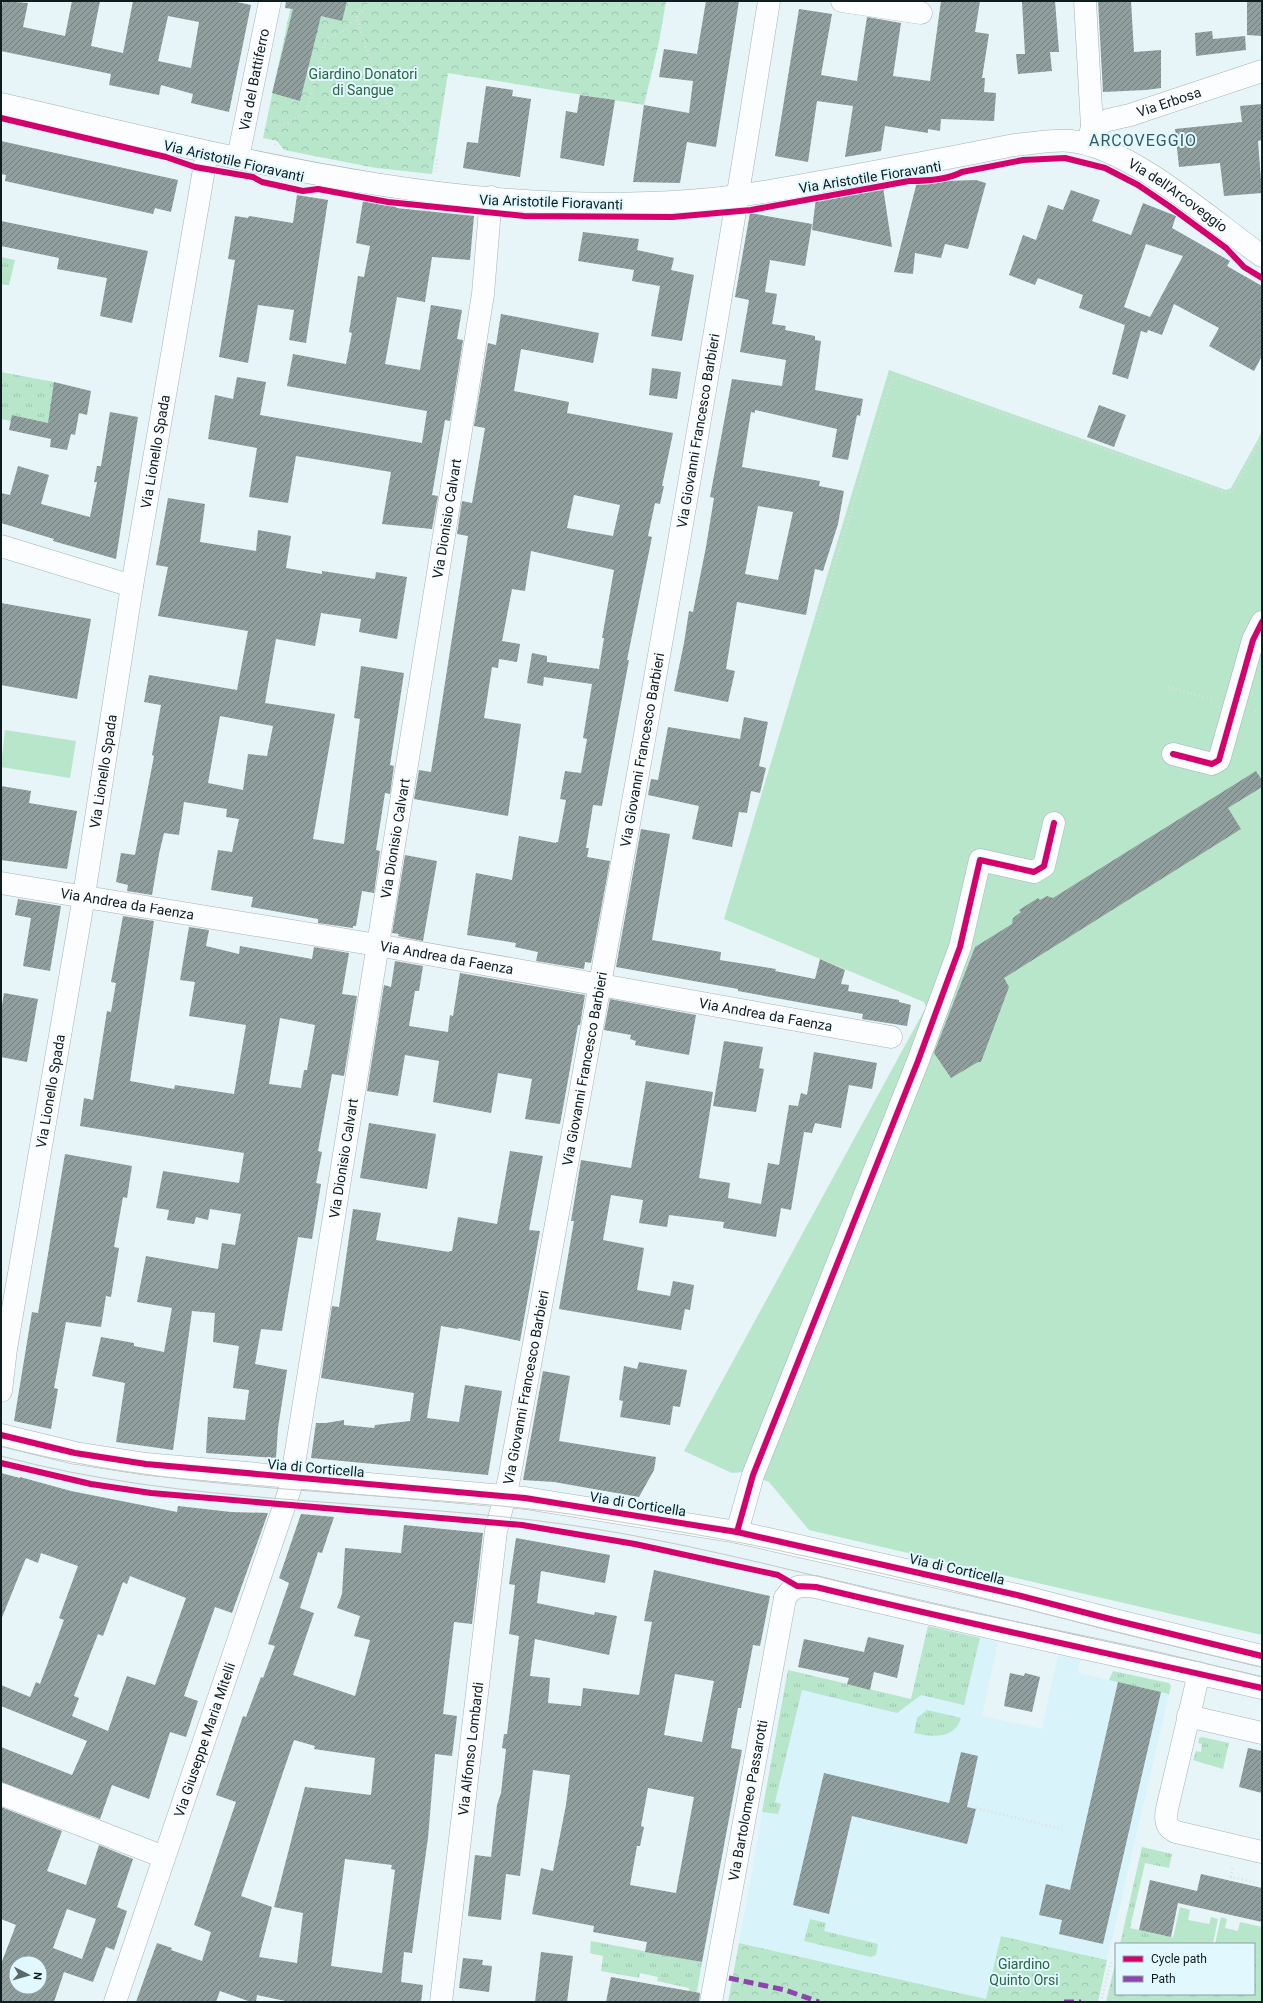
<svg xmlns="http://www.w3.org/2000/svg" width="1263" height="2003" font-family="Roboto,sans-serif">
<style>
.built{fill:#d8f3fa}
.grass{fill:url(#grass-tufts)}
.park{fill:url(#park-crowns)}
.garden{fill:#b7e6cb}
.building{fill:url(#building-hatch);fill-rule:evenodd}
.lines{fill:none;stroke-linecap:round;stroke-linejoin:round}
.minor-casing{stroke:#a6b3b7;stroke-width:23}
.major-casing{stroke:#a6b3b7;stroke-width:23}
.path{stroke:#dbe0e1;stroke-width:2.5;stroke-dasharray:1 3;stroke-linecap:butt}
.minor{stroke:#fbfdfe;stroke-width:22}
.major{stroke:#fbfdfe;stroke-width:22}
.tram{stroke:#c4c9c9;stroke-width:1}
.quiet{stroke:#8e44ad;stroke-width:5;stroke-dasharray:10 5;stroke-linecap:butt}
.cycleway-casing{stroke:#e1f8fe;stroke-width:8}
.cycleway{stroke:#d6006c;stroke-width:6}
.labels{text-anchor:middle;stroke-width:4;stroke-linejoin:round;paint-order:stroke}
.park-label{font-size:14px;fill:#28663f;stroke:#e1f8fe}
.street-label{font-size:14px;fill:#0e1d20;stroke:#e1f8fe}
.quarter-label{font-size:16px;letter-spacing:1px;fill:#375a61;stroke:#e1f8fe}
</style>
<defs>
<pattern id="grass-tufts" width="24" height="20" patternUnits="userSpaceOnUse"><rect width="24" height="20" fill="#b7e6cb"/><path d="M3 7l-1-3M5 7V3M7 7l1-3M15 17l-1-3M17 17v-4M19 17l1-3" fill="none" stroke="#9cc5ae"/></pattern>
<pattern id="park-crowns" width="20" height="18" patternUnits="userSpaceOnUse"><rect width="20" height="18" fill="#b7e6cb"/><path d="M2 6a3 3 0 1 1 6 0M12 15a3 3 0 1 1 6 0" fill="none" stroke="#9cc5ae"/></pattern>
<pattern id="building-hatch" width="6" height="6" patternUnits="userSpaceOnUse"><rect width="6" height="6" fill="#919e9e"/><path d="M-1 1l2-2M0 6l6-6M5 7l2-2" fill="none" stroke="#758080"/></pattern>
</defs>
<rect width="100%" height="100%" fill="#e7f4f8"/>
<!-- built -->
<path class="built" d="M928 1626 998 1642 982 1716 1042 1729 1058 1655 1080 1660 1078 1673 1169 1694 1107 1960 1002 1936 987 1999 739 1943 788 1670 911 1699Z"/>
<!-- grass -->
<path class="grass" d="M1 257 15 260 9 285 1 284Z
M1 372 54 382 52 424 13 415 11 421 1 419Z
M928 1626 980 1638 964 1705 921 1695 897 1713 802 1690 775 1802 781 1804 778 1814 762 1812 788 1670 911 1699Z
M1113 1671 1169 1683 1171 1686 1169 1694 1109 1680Z
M927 1710 961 1718C954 1740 932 1737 914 1733L917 1718Z
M1202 1737 1229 1743 1223 1769 1193 1760 1196 1751 1201 1752 1202 1744 1198 1743 1199 1738Z
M1142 1847 1172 1854 1169 1868 1145 1863 1130 1928 1202 1944H1120Z
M810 1919 826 1923 824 1931 878 1944 876 1955 871 1957 804 1941Z
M591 1941 702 1962 695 2002H687L689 1988 657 1981 658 1977 640 1973 639 1978 601 1971 603 1956 590 1953Z
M1254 1956 1262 1957V2002H1106L1116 1960V1994H1254Z"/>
<!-- park -->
<path class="park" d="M292 1H666L659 42 644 105 448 73 432 174 376 168 284 150 277 141 263 138Z
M1001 1936 1107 1960 1098 2002H728L739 1943 986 1999Z"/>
<!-- garden -->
<path class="garden" d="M889 370 1226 490 1231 488 1262 432V1635L809 1530 769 1482 743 1472 732 1473 684 1451 926 1007 924 1002 724 919Z
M5 730 76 741 70 778 1 767Z
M1180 1907 1190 1910 1188 1920 1209 1924 1211 1917 1218 1919 1213 1944H1202L1173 1938Z
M1221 1917 1227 1919 1225 1928 1238 1931 1240 1922 1262 1927V1957L1254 1956V1944H1215Z"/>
<!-- building -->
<path class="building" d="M3 1 28 3 23 27 65 36 72 1H100L91 46 123 53 133 1H232L251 5 229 112 191 103 193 94 161 85 159 95 109 85 111 74 1 51V10ZM168 16 199 22 191 68 158 61Z
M286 1H347L342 21 321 16 300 101 272 93 293 9 285 8Z
M706 1H739L716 147 687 142 680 183 633 182 644 105 689 113 693 81 659 77 664 49 697 54Z
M941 1H980L975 32 989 34 982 78H985L984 92 996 93 994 121 941 119 940 131 928 129V133L885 126 881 151 845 157 853 106 817 101 808 162 775 156 799 9 832 14 821 75 857 81 867 17 901 23 893 76 930 81Z
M1055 1 1059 52H1050L1052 71 1018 74 1016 54H1025L1022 2Z
M1098 1H1131L1134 52 1161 50V88L1146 90 1103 92Z
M1247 1H1262V36L1247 35Z
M1212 31 1213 39 1245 36 1246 50 1196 56 1195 33Z
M486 86 513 90 512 96 531 99 520 177 463 168 467 142 478 143Z
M580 95 615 100 604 166 560 158 566 111 577 113Z
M1262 104V140L1258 141 1262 193 1224 196 1220 163 1179 167 1175 129 1242 122 1240 106Z
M1 141 178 180 171 212 155 208 153 214 5 181 6 175 1 174Z
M976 180 986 183 968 249 945 244 941 258 915 253 913 274 894 272 917 182Z
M883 187 892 247 812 230 816 198Z
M1071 190 1100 200 1092 221 1131 235 1143 203 1176 216 1172 228 1230 261 1227 266 1262 286V356L1254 371 1209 346 1219 328 1174 304 1162 335 1148 330 1147 333 1141 331 1128 379 1112 374 1125 325 1079 308 1083 295 1038 278 1035 285 1009 275 1023 235 1036 240 1048 205 1063 210ZM1146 244 1183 256 1150 317 1124 307Z
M297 195 328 200 306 343 289 340 294 310 258 305 248 363 219 357 235 260 228 259 235 216 248 218 249 216 293 223Z
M363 201 397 206 396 208 474 216 470 260 432 257 425 302 397 297 385 364 420 370 431 305 462 310 457 339 463 340 450 421 445 420 432 495 438 496 432 529 382 524 391 472 296 456 288 503 249 497 257 448 208 439 215 395 233 399 237 377 266 382 260 415 422 443 427 411 287 386 293 354 346 364 352 333 349 332 358 276 364 277 370 246 356 243Z
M750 213 812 224 805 266 770 260 765 292 777 294 772 324 786 326 785 330 815 336V340L821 341 815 390 863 399 860 416 857 415 848 460 832 457 837 429 755 410V413L751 412 742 467 820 481 819 486 844 491 838 524 823 571 815 569 806 615 737 602 726 669 735 671 728 702 674 691 684 643 689 611 693 612 706 547 714 498 710 497 732 379 782 386 786 360 740 352 749 300 735 297ZM758 506 793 512 778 580 745 574Z
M1 221 148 251 132 323 100 316 107 278 57 269 59 258 1 246Z
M583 232 639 239 637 250 674 258 671 270 694 275 682 341 651 336 660 286 632 281 634 270 578 261Z
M501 314 599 333 593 363 521 349 514 391 569 402 567 413 673 433 662 486H664L660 504 655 503 648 536 652 537 627 660H629L602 806 593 805 586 848H589L587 857 610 861 591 963 585 962 584 969 536 961 538 952 515 947 516 943 467 935 476 873 512 880 519 836 556 843V842H558L566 800 560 799 565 771 581 773 587 739 583 738 592 684 544 677 543 686 527 683 532 653 547 656V662L599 669 604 638H602L614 570 531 551 525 591 512 589 502 641 520 644 517 662 499 659 498 668 492 667 484 718 521 724 508 816 414 799 419 770 431 772 468 536 457 534 462 501 472 503 485 428 474 426 488 343 496 345ZM574 495 620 505 613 536 567 528Z
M652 368 681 372 677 399 649 395Z
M54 382 91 391 87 415 79 413 75 435 71 434 67 450 50 447 51 439 9 430 12 415 48 423Z
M1099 405 1126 415 1114 447 1087 437Z
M110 412 138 417 116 559 53 541 54 539 1 523V493L10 495 18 466 49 475 41 504 90 517 97 482H94L97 466H101Z
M168 498 205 504 200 542 256 551 258 530 291 536 286 568 322 574V571L375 579 376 572 407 577 397 639 359 632 361 619 321 613 315 646 276 639 265 703 335 714 313 839 344 844 360 719 354 718 361 666 404 673 390 765 394 766 390 794 385 793 376 850 380 851 374 893 362 891 356 926H353V928L318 923V919L251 907 253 897 211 890 218 850 232 852 239 819 226 817 227 809 184 802 179 835 164 833 159 854 152 895 127 891 128 885 116 882 121 853 135 855 154 756 152 755 161 705 144 702 149 675 237 690 248 631 158 616 168 567 156 565ZM220 716 273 726 267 756 248 754 243 790 208 783Z
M1 603 91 619 77 699 1 685Z
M744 717 768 722 759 766 766 768 760 793 751 791 747 813 739 812 732 847 692 839 699 806 648 795 651 779 658 780 668 727 740 739Z
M1256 771 1262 780V787L1228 808 1241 829 1004 978 1009 987 981 1062H978L951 1078 934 1053 975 947 1012 924 1013 918 1021 912 1019 910 1038 898 1040 900 1047 896 1053 898Z
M1 786 31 791 29 803 77 811 67 869 1 860Z
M641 829 670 834 652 940 721 952 720 960 776 969 775 971 815 979 820 959 845 970 841 984 849 985 848 991 899 1000V1002L911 1005 907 1026 862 1019 863 1014 738 991V989L616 967Z
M405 855 437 861 423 941 398 936 399 934 392 933Z
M18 899 61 906 50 971 23 966 31 918 15 915Z
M123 916 154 921 130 1081 174 1089 175 1085 234 1094 246 1025 189 1016 195 982 180 980 189 927 209 930 206 946 239 954 240 946 312 959 314 947 349 953 342 994 357 996 344 1076 332 1074 318 1151 322 1152 316 1183 321 1184 312 1239 298 1237 282 1331 261 1329 255 1364 287 1370 278 1428 276 1458 206 1453 208 1417 245 1420 249 1390 233 1388 239 1346 213 1342 215 1313 192 1311 173 1450 116 1442 125 1383 92 1376 101 1337 134 1343V1346L164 1352 172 1308 137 1302 146 1256 218 1269 222 1243 235 1245 241 1214 210 1209 208 1220 196 1217 194 1224 167 1220 169 1210 156 1208 163 1171 239 1183 244 1153 80 1126 84 1098 93 1100 107 1011 111 1012 116 983 111 982ZM280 1018 315 1025 307 1070H304L301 1088 269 1084Z
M395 961 423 966 419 991H415L409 1026 448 1032 450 1015 453 1016 460 973 585 995 580 1025H578L560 1124 525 1119 532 1079 498 1073 491 1113 433 1102 439 1061 405 1055 398 1096 367 1091 384 985 391 987Z
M4 993 38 999 27 1062 1 1057V1012Z
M610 999 696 1015 689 1055 635 1045 636 1041 630 1039 631 1035 604 1030Z
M724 1041 763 1047 759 1068 764 1069 756 1112 713 1106Z
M814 1052 877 1063 872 1089 849 1085 841 1128 815 1123 812 1133 804 1132 791 1210 781 1208 776 1237 723 1228 724 1222 669 1215 667 1227 639 1223 643 1200 611 1195 603 1240 644 1248 637 1290 670 1296 673 1281 694 1285 690 1310 685 1309 681 1330 559 1309 574 1221H571L581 1160 631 1168 646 1081 713 1092 699 1178 730 1183 728 1198 761 1204 768 1163 779 1165 789 1105 798 1106 801 1093 807 1095Z
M369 1123 436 1134 427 1189 360 1178Z
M510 1151 543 1156 529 1230 540 1231 520 1341 459 1328 458 1329 441 1326 427 1418 459 1422 465 1385 502 1391 488 1475 311 1458 316 1423H326L344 1420V1425L374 1428 375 1425 410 1421 414 1393 321 1378 332 1306 339 1307 353 1209 381 1213 376 1240 449 1252V1251H452L458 1217 497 1224Z
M65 1154 132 1166 127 1198 123 1197 114 1247 119 1248 111 1297 106 1296 101 1327 66 1322 54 1388 58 1389 51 1429 14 1421 32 1312 38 1313Z
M639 1362 687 1370 680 1407 673 1406 670 1425 620 1417 623 1401 619 1400 624 1366 637 1369Z
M543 1371 570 1376 559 1441 656 1457 654 1470 639 1497 554 1482 523 1480Z
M1 1473 20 1478V1477L71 1491 177 1512 178 1506 231 1512 268 1513 232 1613 215 1607 184 1696 198 1701 186 1737 170 1732 149 1799 112 1785 100 1819 1 1782V1747L72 1775 87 1741 1 1706V1685L30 1697 36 1682 40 1684 64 1620 59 1618 78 1566 41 1553 38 1563 26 1558 1 1620ZM130 1576 186 1598 155 1685 127 1676 108 1731 72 1716 79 1698 74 1696 98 1634 103 1636 123 1582 127 1584Z
M301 1514 334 1517 322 1553 318 1552 300 1608 314 1613 293 1675 355 1696 370 1640 354 1636 360 1616 337 1608 342 1594 345 1548 401 1553 404 1525 483 1533 472 1624 454 1622 443 1714 457 1716 452 1756 435 1754 428 1838 412 1953 404 1952 401 1982 423 1985 421 2002H290L257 1995 256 2002H251L220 1991 216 2002H136L157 1943 172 1948 171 1950 202 1961 211 1932 194 1925 236 1802 216 1795 243 1716 246 1717 261 1677 263 1678 275 1646 268 1644 289 1583 279 1578ZM294 1740 315 1746 314 1749 375 1758 371 1795 305 1787 274 1907 303 1913 297 1963 259 1957 272 1907 241 1896ZM345 1859 392 1865 391 1869 395 1870 382 1973 331 1966Z
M516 1538 610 1555 605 1583 541 1571 537 1603 594 1615 595 1612 617 1616 609 1655 535 1639 530 1676 550 1678 548 1703 581 1706 583 1688 639 1695 652 1622 644 1621 654 1570 770 1596 760 1646 753 1645 741 1708H738L731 1748 742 1750 702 1962 645 1952 647 1942 593 1932 594 1926 532 1914 541 1868 553 1871 566 1805 570 1775 533 1770 520 1876 506 1874 501 1920 468 1916 475 1855 491 1857 497 1805 501 1793 506 1749 502 1748 504 1734H507L519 1636 509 1634 515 1585 509 1584ZM675 1674 714 1681 702 1742 664 1735ZM648 1788 694 1797 676 1893 630 1885 637 1846H640L644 1827 641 1826Z
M868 1637 904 1645 897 1678 874 1672 870 1690 847 1684 849 1678 798 1667 804 1639 864 1652Z
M1010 1673 1024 1676 1025 1673 1040 1677 1032 1712 1004 1706Z
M1118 1682 1161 1692 1103 1944 1059 1934 1062 1920 1039 1915 1046 1884 1070 1890Z
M1248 1748 1262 1751V1793L1239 1787Z
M961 1752 978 1756 967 1807 976 1809 967 1844 852 1816 829 1914 793 1905 824 1773 949 1803Z
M1 1807 62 1831 47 1871 86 1885 99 1845 133 1859 117 1907 127 1911 114 1950 106 1947 93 1982 64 1972 54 2002H1V1964L16 1925 1 1919ZM67 1909 96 1919 82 1959 53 1948ZM16 1963H40V1987H16Z
M1201 1874 1262 1888V1922L1178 1903 1171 1937 1139 1930 1150 1880 1197 1891Z
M541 1952 573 1956 567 2002H535Z
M463 1958 483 1960 482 1965 492 1966 489 1992 459 1988Z
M611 1977 700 1993 699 2002H606Z"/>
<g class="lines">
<!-- minor casing -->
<g class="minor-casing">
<g id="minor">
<path d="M842 1 921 13"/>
<path d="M1085 1 1092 127 1089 139"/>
<path id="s1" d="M1 104C227 156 454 218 688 201 738 198 787 188 836 179 895 168 955 157 1014 145 1032 144 1052 139 1071 141 1132 148 1211 220 1262 256"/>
<path id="s2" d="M1092 127 1108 120 1130 115 1262 71"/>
<path id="s3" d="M238 158 270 1"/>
<path d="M1 546 132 586"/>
<path d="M1173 754 1212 764 1219 760 1253 640 1262 622"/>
<path id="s4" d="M1 883 377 945 891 1037"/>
<path id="s5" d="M1 1391 6 1349 82 908 132 586 207 152"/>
<path d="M737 1532 753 1475 918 1061 960 947 980 860 1034 872 1044 866 1054 823"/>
<path d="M1199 1673 1167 1809C1165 1819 1166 1828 1176 1832L1262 1852"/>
<path d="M1188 1716 1262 1733"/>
<path d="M1 1794 164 1857"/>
<path id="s6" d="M115 2002 290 1489 483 294 491 197"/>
<path id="s7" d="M441 2002 496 1531 509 1479C600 987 691 495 769 1"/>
<path id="s8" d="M711 2002 785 1598"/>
</g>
</g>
<!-- major casing -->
<g class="major-casing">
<path id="major" d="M1 1435 75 1453 146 1464 525 1498 737 1532 1017 1595 1114 1620 1262 1656
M785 1598C793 1585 802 1585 816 1587 964 1623 1113 1654 1262 1688"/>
</g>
<!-- path -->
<path class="path" d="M357 16 365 45 387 105 424 142 437 160 436 172
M275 145 280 126 306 113 326 38 345 30 371 1
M817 624 889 386 894 379 902 378 914 382 1227 493 1233 490 1262 437
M1168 687 1214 700
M1255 711 1262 713
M976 1808 1062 1829
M1230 1877 1262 1884
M1230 1881 1233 1866
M1101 2002 1111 1961"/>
<!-- minor -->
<use href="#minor" class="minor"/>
<!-- major -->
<use href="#major" class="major"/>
<!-- tram -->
<path class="tram" d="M1 1446C137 1482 277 1488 416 1499 469 1503 523 1507 576 1515 640 1525 704 1535 767 1548 933 1582 1096 1629 1262 1667
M1 1456C186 1506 381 1498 570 1525 686 1542 801 1573 916 1600 983 1616 1050 1628 1118 1643 1166 1653 1214 1666 1262 1677"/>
<!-- quiet -->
<path class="quiet" d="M729 1978 785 1990 819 2002
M1064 2002H1081"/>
<!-- cycleway casing -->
<g class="cycleway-casing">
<path id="cycleway" d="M1 118 166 157 195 167 253 177 262 182 303 191 318 189 388 202 524 216 672 217 751 210 909 181C926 181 947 180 962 172L1023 160 1065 158 1105 168 1138 185 1169 206 1226 248 1244 267 1262 278
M1173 754 1212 764 1219 760 1253 640 1262 622
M1 1435 75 1453 146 1464 525 1498 737 1532 1017 1595 1114 1620 1262 1656
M1 1463 91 1484 151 1493 522 1525 635 1544 778 1575 797 1586 816 1587C964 1623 1113 1654 1262 1688
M737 1532 753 1475 918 1061 960 947 980 860 1034 872 1044 866 1054 823"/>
</g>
<!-- cycleway -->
<use href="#cycleway" class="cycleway"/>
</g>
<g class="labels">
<!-- park labels -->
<g class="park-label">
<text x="363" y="79">Giardino Donatori<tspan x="363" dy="16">di Sangue</tspan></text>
<text x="1024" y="1969">Giardino<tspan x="1024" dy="16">Quinto Orsi</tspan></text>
</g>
<!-- street labels -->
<g class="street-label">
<text dy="5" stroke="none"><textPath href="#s3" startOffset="80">Via del Battiferro</textPath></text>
<text dy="5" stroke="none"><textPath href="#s2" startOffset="81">Via Erbosa</textPath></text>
<text transform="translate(234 161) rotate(13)" y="5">Via Aristotile Fioravanti</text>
<text transform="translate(870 177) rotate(-9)" y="5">Via Aristotile Fioravanti</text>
<text dy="5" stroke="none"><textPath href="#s1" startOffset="1206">Via dell'Arcoveggio</textPath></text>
<text transform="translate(551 202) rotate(2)" y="5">Via Aristotile Fioravanti</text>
<text dy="5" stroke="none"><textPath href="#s7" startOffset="1593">Via Giovanni Francesco Barbieri</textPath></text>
<text dy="5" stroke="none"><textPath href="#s5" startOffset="952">Via Lionello Spada</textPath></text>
<text dy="5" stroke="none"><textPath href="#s6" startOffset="1525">Via Dionisio Calvart</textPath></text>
<text dy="5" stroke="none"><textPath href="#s7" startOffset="1269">Via Giovanni Francesco Barbieri</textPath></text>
<text dy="5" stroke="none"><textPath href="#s5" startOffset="628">Via Lionello Spada</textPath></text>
<text dy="5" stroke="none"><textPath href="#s6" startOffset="1201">Via Dionisio Calvart</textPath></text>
<text dy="5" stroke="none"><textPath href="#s4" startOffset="128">Via Andrea da Faenza</textPath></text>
<text dy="5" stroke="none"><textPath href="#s4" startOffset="452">Via Andrea da Faenza</textPath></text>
<text dy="5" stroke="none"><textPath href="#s4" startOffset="776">Via Andrea da Faenza</textPath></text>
<text dy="5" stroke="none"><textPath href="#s7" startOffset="945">Via Giovanni Francesco Barbieri</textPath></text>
<text dy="5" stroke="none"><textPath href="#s5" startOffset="304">Via Lionello Spada</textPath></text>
<text dy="5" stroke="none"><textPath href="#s6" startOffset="877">Via Dionisio Calvart</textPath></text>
<text dy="5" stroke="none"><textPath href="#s7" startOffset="621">Via Giovanni Francesco Barbieri</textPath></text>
<text transform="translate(316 1468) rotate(5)" y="5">Via di Corticella</text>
<text transform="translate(638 1504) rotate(9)" y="5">Via di Corticella</text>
<text transform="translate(957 1569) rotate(13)" y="5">Via di Corticella</text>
<text dy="5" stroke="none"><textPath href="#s6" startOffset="277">Via Giuseppe Maria Mitelli</textPath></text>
<text dy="5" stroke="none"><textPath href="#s7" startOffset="255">Via Alfonso Lombardi</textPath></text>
<text dy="5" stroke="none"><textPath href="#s8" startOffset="205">Via Bartolomeo Passarotti</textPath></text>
</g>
<!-- quarter labels -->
<g class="quarter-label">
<text x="1143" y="146">ARCOVEGGIO</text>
</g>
</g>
<!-- border -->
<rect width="1263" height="2003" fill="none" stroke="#0e1d20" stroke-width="4"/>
<!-- legend -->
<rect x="1115" y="1943" width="140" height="52" fill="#e1f8fe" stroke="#8da0a5"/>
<rect x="1123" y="1956" width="20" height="6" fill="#d6006c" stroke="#8da0a5"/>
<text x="1151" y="1963" font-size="12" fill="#0e1d20">Cycle path</text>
<rect x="1123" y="1976" width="20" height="6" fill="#8e44ad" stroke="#8da0a5"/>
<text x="1151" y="1983" font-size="12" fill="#0e1d20">Path</text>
<!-- north arrow -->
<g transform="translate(28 1975) rotate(96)"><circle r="19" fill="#e1f8fe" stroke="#8da0a5"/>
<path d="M0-3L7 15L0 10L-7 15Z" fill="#5a686c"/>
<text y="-6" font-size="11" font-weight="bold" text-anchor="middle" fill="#0e1d20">N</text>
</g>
</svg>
